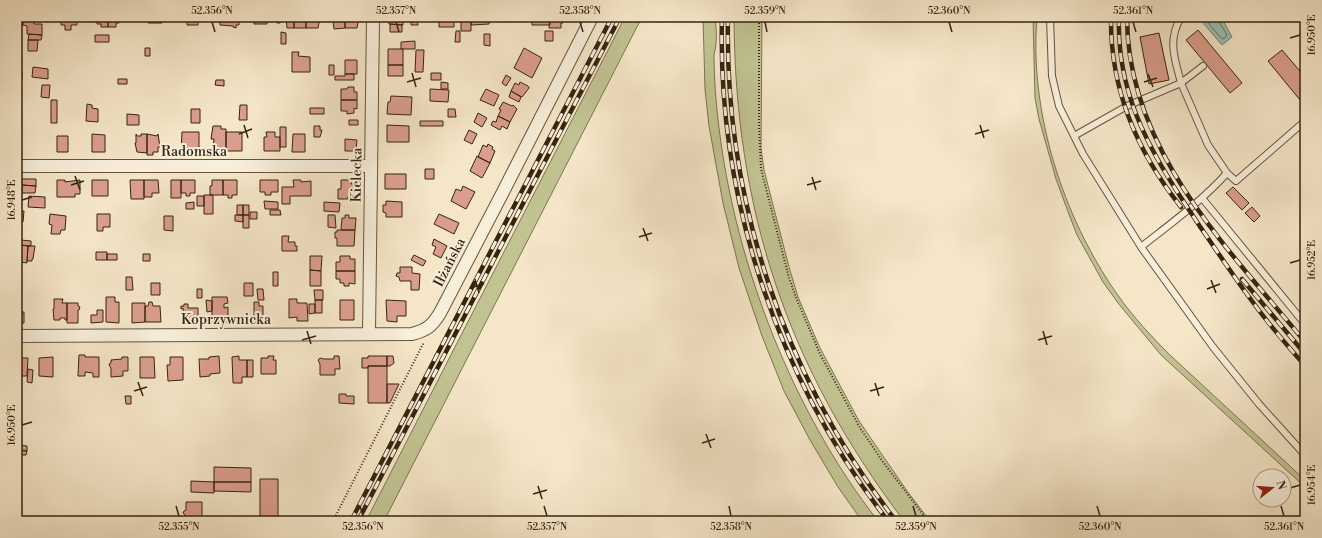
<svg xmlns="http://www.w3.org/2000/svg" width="1322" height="538" font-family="'Libre Bodoni',serif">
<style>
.green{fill:#c2c392;stroke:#7c7451}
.water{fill:#9cc0b3;stroke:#738272}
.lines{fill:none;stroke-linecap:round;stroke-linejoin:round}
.shore{stroke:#687262;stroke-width:1}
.building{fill:#db9e8e;stroke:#352410}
.lane-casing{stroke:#65543e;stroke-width:8}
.street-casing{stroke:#65543e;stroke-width:14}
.path{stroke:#352410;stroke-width:2;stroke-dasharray:1 2;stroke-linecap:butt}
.lane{stroke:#f8efdb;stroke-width:6}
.street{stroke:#f8efdb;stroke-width:12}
.rail-casing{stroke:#352410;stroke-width:4.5}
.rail{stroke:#f8efdb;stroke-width:3;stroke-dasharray:9;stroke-linecap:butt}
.ticks{fill:none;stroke:#352410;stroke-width:1.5}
.labels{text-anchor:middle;stroke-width:4;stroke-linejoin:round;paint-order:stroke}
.street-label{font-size:14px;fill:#352410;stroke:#f8efdb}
.neatline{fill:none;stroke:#352410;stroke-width:1.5}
.ticks-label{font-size:10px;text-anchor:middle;fill:#352410}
</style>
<rect width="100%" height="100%" fill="#f5e6c8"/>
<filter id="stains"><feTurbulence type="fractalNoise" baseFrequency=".005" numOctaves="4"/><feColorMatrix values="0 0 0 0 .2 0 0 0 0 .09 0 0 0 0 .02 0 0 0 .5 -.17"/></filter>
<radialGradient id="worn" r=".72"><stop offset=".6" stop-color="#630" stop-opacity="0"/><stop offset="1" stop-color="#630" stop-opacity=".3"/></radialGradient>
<!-- green -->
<path class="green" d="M625 17H642L384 521H366L457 343Z
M703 17H715C716 26 717 35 716 44 716 48 714 52 714 56 714 80 716 104 719 128 736 266 793 412 878 521H862L838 487 810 440 784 391 762 336 739 268 723 203 709 126 705 89Z
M734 17H762L761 148 764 170 789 267 798 297 820 348 859 421 907 491 930 521H904C787 367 735 210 734 17Z
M1033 17H1037C1029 112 1063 217 1117 294 1133 317 1152 337 1171 356L1305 480V487L1161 355 1118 303 1103 282 1077 235 1067 209 1056 179 1039 119 1035 98Z"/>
<!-- water -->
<path class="water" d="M1209 17H1221L1232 37 1222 45 1204 24V22Z"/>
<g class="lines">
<!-- shore -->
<path class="shore" d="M1211 17 1209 24 1220 37 1224 39 1227 35 1218 20V17"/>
</g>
<!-- building -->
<path class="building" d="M17 17H23V25H17Z
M61 17H77V25H71V30H65V25H61Z
M97 17H108V27H101V24H97Z
M108 17H119V23H116V27H108Z
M148 17H162V23H148Z
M187 17H202L201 19 198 18V25H187Z
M220 17H239V25H236V28L233 27V26L220 25Z
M254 17H267V24H254Z
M267 17H281V21H280V23H277L276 21H267Z
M286 17H293V21H294V28H287Z
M293 17H306V28H294V21H293Z
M306 17H320L318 28H306Z
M332 17H345V28L334 29 333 21H332Z
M345 17H359L357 28H345Z
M389 17H408H403V25L389 24Z
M411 17H417L418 25H411Z
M439 17H454V27H439Z
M461 17H471V31H461Z
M471 17H489V24L471 25Z
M532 17H550V25H532Z
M550 17H563V23H561V28H549Z
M23 18 34 19V24H42V35L27 34V26L23 25Z
M390 24 402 25V32H390Z
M1198 30 1242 83 1230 93 1186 40Z
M456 31H460V42H455Z
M545 31H553V41H545Z
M281 32 286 33V44H281Z
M1159 33 1169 80 1149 84 1140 37Z
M29 34 42 35 41 40H28Z
M484 34H490V46L484 45Z
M95 35H109V42H95Z
M28 40H38L37 51H28Z
M415 41V49H401V42Z
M145 48H150V56H145Z
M524 48 542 58 532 78 514 68Z
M388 49H403V65H388Z
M416 50H424L423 72H415Z
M1282 50 1305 77V106L1268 61Z
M292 52H299L298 56 310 57V72H292Z
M345 60H357V74H345Z
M329 65H334V75H329Z
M388 65H403V76H388Z
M33 67 48 69V79L32 77Z
M17 70 22 71V79H17Z
M431 73H441V80H431Z
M345 74H354V80H335V76H345Z
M506 75 511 78 506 86 502 83Z
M118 79H127V84H118Z
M216 80H224V86L215 85Z
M441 82 448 83V89H441Z
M520 82 528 86 529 88 522 97 511 91 515 83 519 85Z
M42 85H50L49 98 41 97Z
M348 87H354V92H357V100H341V89H347Z
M430 89 449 90 448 102 430 101Z
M486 89 499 95 494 106 480 100Z
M511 91 521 97 519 102 509 97Z
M391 96 412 97 411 115 387 114 388 102H390Z
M51 100H57V123H51Z
M341 100H357V109L354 108V113L347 114V111H341Z
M503 102 512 106 513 105 517 109 510 122 498 116 501 110 499 109Z
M87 104 92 105V108L98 109V122L86 121Z
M240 105H247V120H239Z
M310 108H324V114H310Z
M191 109H200V123H191Z
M448 109H455L456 117H448Z
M478 113 487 118 482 127 474 122Z
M127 114 139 115V125H127Z
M498 116 510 122 507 129 502 126 500 130 491 125 493 121 496 122Z
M349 120H358V125H349Z
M420 121H443V126H420Z
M387 125 409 126V142H387Z
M213 126H221V129H226V151H213L214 139H211Z
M314 126H320V130H322L320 137H314Z
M280 127H286V147H280Z
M469 130 477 134 472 144 464 140Z
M182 132H199V153L181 152Z
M226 132H242V151H226Z
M266 132H275V137H280V151H264V137H267Z
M92 134 105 135V152H92Z
M136 134 137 136H141V134H147V153L137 152 135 143H136Z
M147 134 157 136 158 134 160 147H158V152H153V155H147Z
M293 134H305V152H292Z
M57 136H68V152H57Z
M345 139 357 140 356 151H345Z
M488 144 493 147 492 149 495 151 490 163 478 157 483 145 487 147Z
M477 156 490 163 482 178 470 171Z
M425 169H434V179H425Z
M385 174H406V189H385Z
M22 179H36V186L22 185Z
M57 180H65V182L80 180V194H75V197H57Z
M92 180H108V196H92Z
M130 180H144V199H131Z
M144 180H158L159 193H152V197H144Z
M171 180H181V198H171Z
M181 180H195V193H190V196H186V193H181Z
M212 180H223V195H210V186H212Z
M223 180H237V195H232V198H228V195H223Z
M260 180H278V192H271V195H265V192H260Z
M293 180H301V182L311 181V196H290V204H282V187H294Z
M341 180H352L351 184H356V196H348V199H338V189H341Z
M22 185 36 186 35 193H22Z
M463 186 475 192 466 209 451 201 456 189 461 191Z
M1233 187 1249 203 1242 210 1226 193Z
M204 195H213V214H204Z
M29 196 45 197V208L28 207Z
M197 196H204V206H197Z
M264 201 278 202V209H265Z
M386 201 402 202V217H386V213L383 212V205H386Z
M194 202V209H186V203Z
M324 202 340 203 339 212 324 211Z
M237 205H243V215H237Z
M243 205H249V215H243Z
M1252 207 1260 216 1254 222 1245 213Z
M270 210H280L281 215H270Z
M18 211H24L23 222H17Z
M250 212H257V219H250Z
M50 214 66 216 65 230H61L60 234H51L52 225 49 224Z
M97 214H110V227H103V231H97Z
M439 214 459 223 454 234 434 224Z
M235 215H243V222L235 221Z
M243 215H249V228H243Z
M328 215H335L336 228 328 227Z
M345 215H349V218H356L355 230H341L342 218H345Z
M164 216H173V231L164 230Z
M337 230H355L354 246H337V238H335V232H337Z
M282 236H289L288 242H295V246H297V251H282Z
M434 239 447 246 441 258 433 254 436 247 432 245Z
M21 240 31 241V246L20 245Z
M20 245 28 246 27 263 20 262V260H18V258H20Z
M28 246H35L33 259H32V261H27Z
M96 252H107V260H96Z
M107 254H117V260H107Z
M143 254H150V261H143Z
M414 255 426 261 423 266 411 260Z
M310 256H322L321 271 310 270Z
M340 256H350V259H355V271H336V262H340Z
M400 267H412V273L420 274 419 290H411V281H400L399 277 396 276 397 273H400Z
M310 270 321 271V286H310Z
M336 271H355V284L349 283V286H344V283H340V279H336Z
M273 272H278V286H273Z
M126 277H132L133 290H126Z
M151 283H160V295H151Z
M244 283H253V296H244Z
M197 289H202V298H197Z
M257 289H263L264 300H258Z
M314 290H323V300H315Z
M106 297H115V302H119V323L106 322Z
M212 297H227L228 303 224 304V308L228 307V322H212Z
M54 299H63L62 303H67V320H65V318H60V320H54L53 309H54Z
M289 299H297V303H307L308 321H297V317L289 318Z
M206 300 212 301V311L207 312Z
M315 300H322V313H315Z
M340 300H354V320H340Z
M386 300 406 301V316H397V322L387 321Z
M149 302H152L153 306H160L161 322H145V306H148Z
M254 302H259V306H263V322H254Z
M67 303H78V306L80 307 79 310H78V323H67Z
M132 303H145V322L132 323Z
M184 304H188V308H198V322H184L183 308 181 309V306H184Z
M309 304H315V313L309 314Z
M97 310H103V322L91 323V315H97Z
M17 312H24V323H17Z
M79 355H85V357H99V377H93V373L85 372V376H78Z
M219 356 220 373 210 374V376L200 377 199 359H209V357Z
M239 356V360H247V377H242V383H233L232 357Z
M268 356H274L273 360H276V374H261V358H268Z
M334 356H339L340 369H335V375H320V364L318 360 320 358 324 359H334Z
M368 356H387V366H368V368H362V358H368Z
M387 356H393L394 363 390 366H387Z
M53 357V377L39 376V358Z
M122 357H128V371H123V376L111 377V369L109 364 111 363V360L122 359Z
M140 357H154L155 378H140Z
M170 357H183V380L168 381 167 365H170Z
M17 358H28L27 376H17Z
M247 360H253V377H247Z
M368 366H387V403H368Z
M28 369 33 370 32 383 27 382Z
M387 384H399L390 403H387Z
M339 394H346V396H354V404L339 403Z
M125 396H131V404H126Z
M17 445 27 446V451L17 450Z
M17 450 27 451 26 455H17Z
M214 467 251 468V482H214Z
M260 479H278V521H260Z
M191 481 214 482V493L191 492Z
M214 482H251V492L214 491Z
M186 502H202V521H186V516L183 513 184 511 186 510Z"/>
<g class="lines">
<!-- lane casing -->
<g class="lane-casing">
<path id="lane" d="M1050 17 1052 76 1059 106 1083 154 1141 247 1213 347 1259 404 1305 455
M1181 17C1167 41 1175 59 1181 83L1203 66
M1074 136 1127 106 1181 83 1208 145 1227 173C1202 201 1170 224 1141 247
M1227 173 1236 181 1305 121
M1202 198 1305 324"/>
</g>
<!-- street casing -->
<g class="street-casing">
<path id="street" d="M17 166H371
M369 333 373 17
M17 336 412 334C427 330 432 326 440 313L503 192 592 17"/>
</g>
<!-- path -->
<path class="path" d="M759 17V126L761 169 789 278 797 300 820 354 860 428 883 462 928 521
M333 521 424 342"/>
<!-- lane -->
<use href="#lane" class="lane"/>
<!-- street -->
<use href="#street" class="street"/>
<!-- rail casing -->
<g class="rail-casing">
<path id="rail" d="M722 17C717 198 777 378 888 521
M728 17C724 199 784 377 896 521
M1111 17C1110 89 1137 152 1181 207
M1119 17C1116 101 1157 162 1201 228 1219 254 1236 280 1255 305 1270 326 1288 346 1305 366
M1127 17C1127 149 1227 247 1305 342
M1242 279 1305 354
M351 521 612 17
M358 521 620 17"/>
</g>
<!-- rail -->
<use href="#rail" class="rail"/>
</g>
<!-- ticks -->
<path class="ticks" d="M212 22 215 32M396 22 399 32M580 22 583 32M765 22 767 32M949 22 952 32M1133 22 1136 32M1290 38 1300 35M412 73 416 87M1148 74 1153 87M407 82 421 78M1144 82 1157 78M244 125 248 138M980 125 984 138M239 134 252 129M975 134 989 130M75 176 80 190M812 177 816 190M71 185 84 181M807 185 821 181M22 200 32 197M643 228 648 241M639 237 652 233M1290 263 1300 260M475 279 479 293M1211 280 1216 293M470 288 484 284M1207 289 1220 284M307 331 311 344M1043 331 1047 345M302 340 316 336M1038 340 1052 336M138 382 143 396M875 383 879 396M134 391 147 387M870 391 884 387M22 425 32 422M706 434 711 448M702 443 715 439M538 486 542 499M1290 488 1300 485M533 494 547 490M176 506 179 516M360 506 363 516M544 506 547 516M729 506 731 516M913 506 916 516M1097 506 1100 516M1281 506 1284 516"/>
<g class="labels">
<!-- street labels -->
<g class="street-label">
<text x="194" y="156">Radomska</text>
<text transform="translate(356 175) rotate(-89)" y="5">Kielecka</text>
<text transform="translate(449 262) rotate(-63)" y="5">Iłżańska</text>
<text x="226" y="324">Koprzywnicka</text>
</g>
</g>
<!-- margin -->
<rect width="1322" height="538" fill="none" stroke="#f5e6c8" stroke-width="44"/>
<!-- north arrow -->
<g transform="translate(1272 488) rotate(73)"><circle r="19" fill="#f8efdb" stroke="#aa9e8a"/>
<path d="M0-3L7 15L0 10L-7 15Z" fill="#8f2418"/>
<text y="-6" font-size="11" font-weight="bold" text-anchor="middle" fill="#352410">N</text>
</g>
<rect x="22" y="22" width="1278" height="494" class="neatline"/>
<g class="ticks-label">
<text x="212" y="14">52.356°N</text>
<text x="396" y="14">52.357°N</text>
<text x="580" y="14">52.358°N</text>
<text x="765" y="14">52.359°N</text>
<text x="949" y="14">52.360°N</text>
<text x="1133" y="14">52.361°N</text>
<text transform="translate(1311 35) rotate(-90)" y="4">16.950°E</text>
<text transform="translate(11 200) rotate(-90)" y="4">16.948°E</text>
<text transform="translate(1311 260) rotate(-90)" y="4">16.952°E</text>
<text transform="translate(11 425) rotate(-90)" y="4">16.950°E</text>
<text transform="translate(1311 485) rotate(-90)" y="4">16.954°E</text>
<text x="179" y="530">52.355°N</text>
<text x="363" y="530">52.356°N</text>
<text x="547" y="530">52.357°N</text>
<text x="731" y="530">52.358°N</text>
<text x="916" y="530">52.359°N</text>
<text x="1100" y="530">52.360°N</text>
<text x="1284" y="530">52.361°N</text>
</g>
<rect width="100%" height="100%" filter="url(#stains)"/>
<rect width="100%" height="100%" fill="url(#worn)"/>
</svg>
